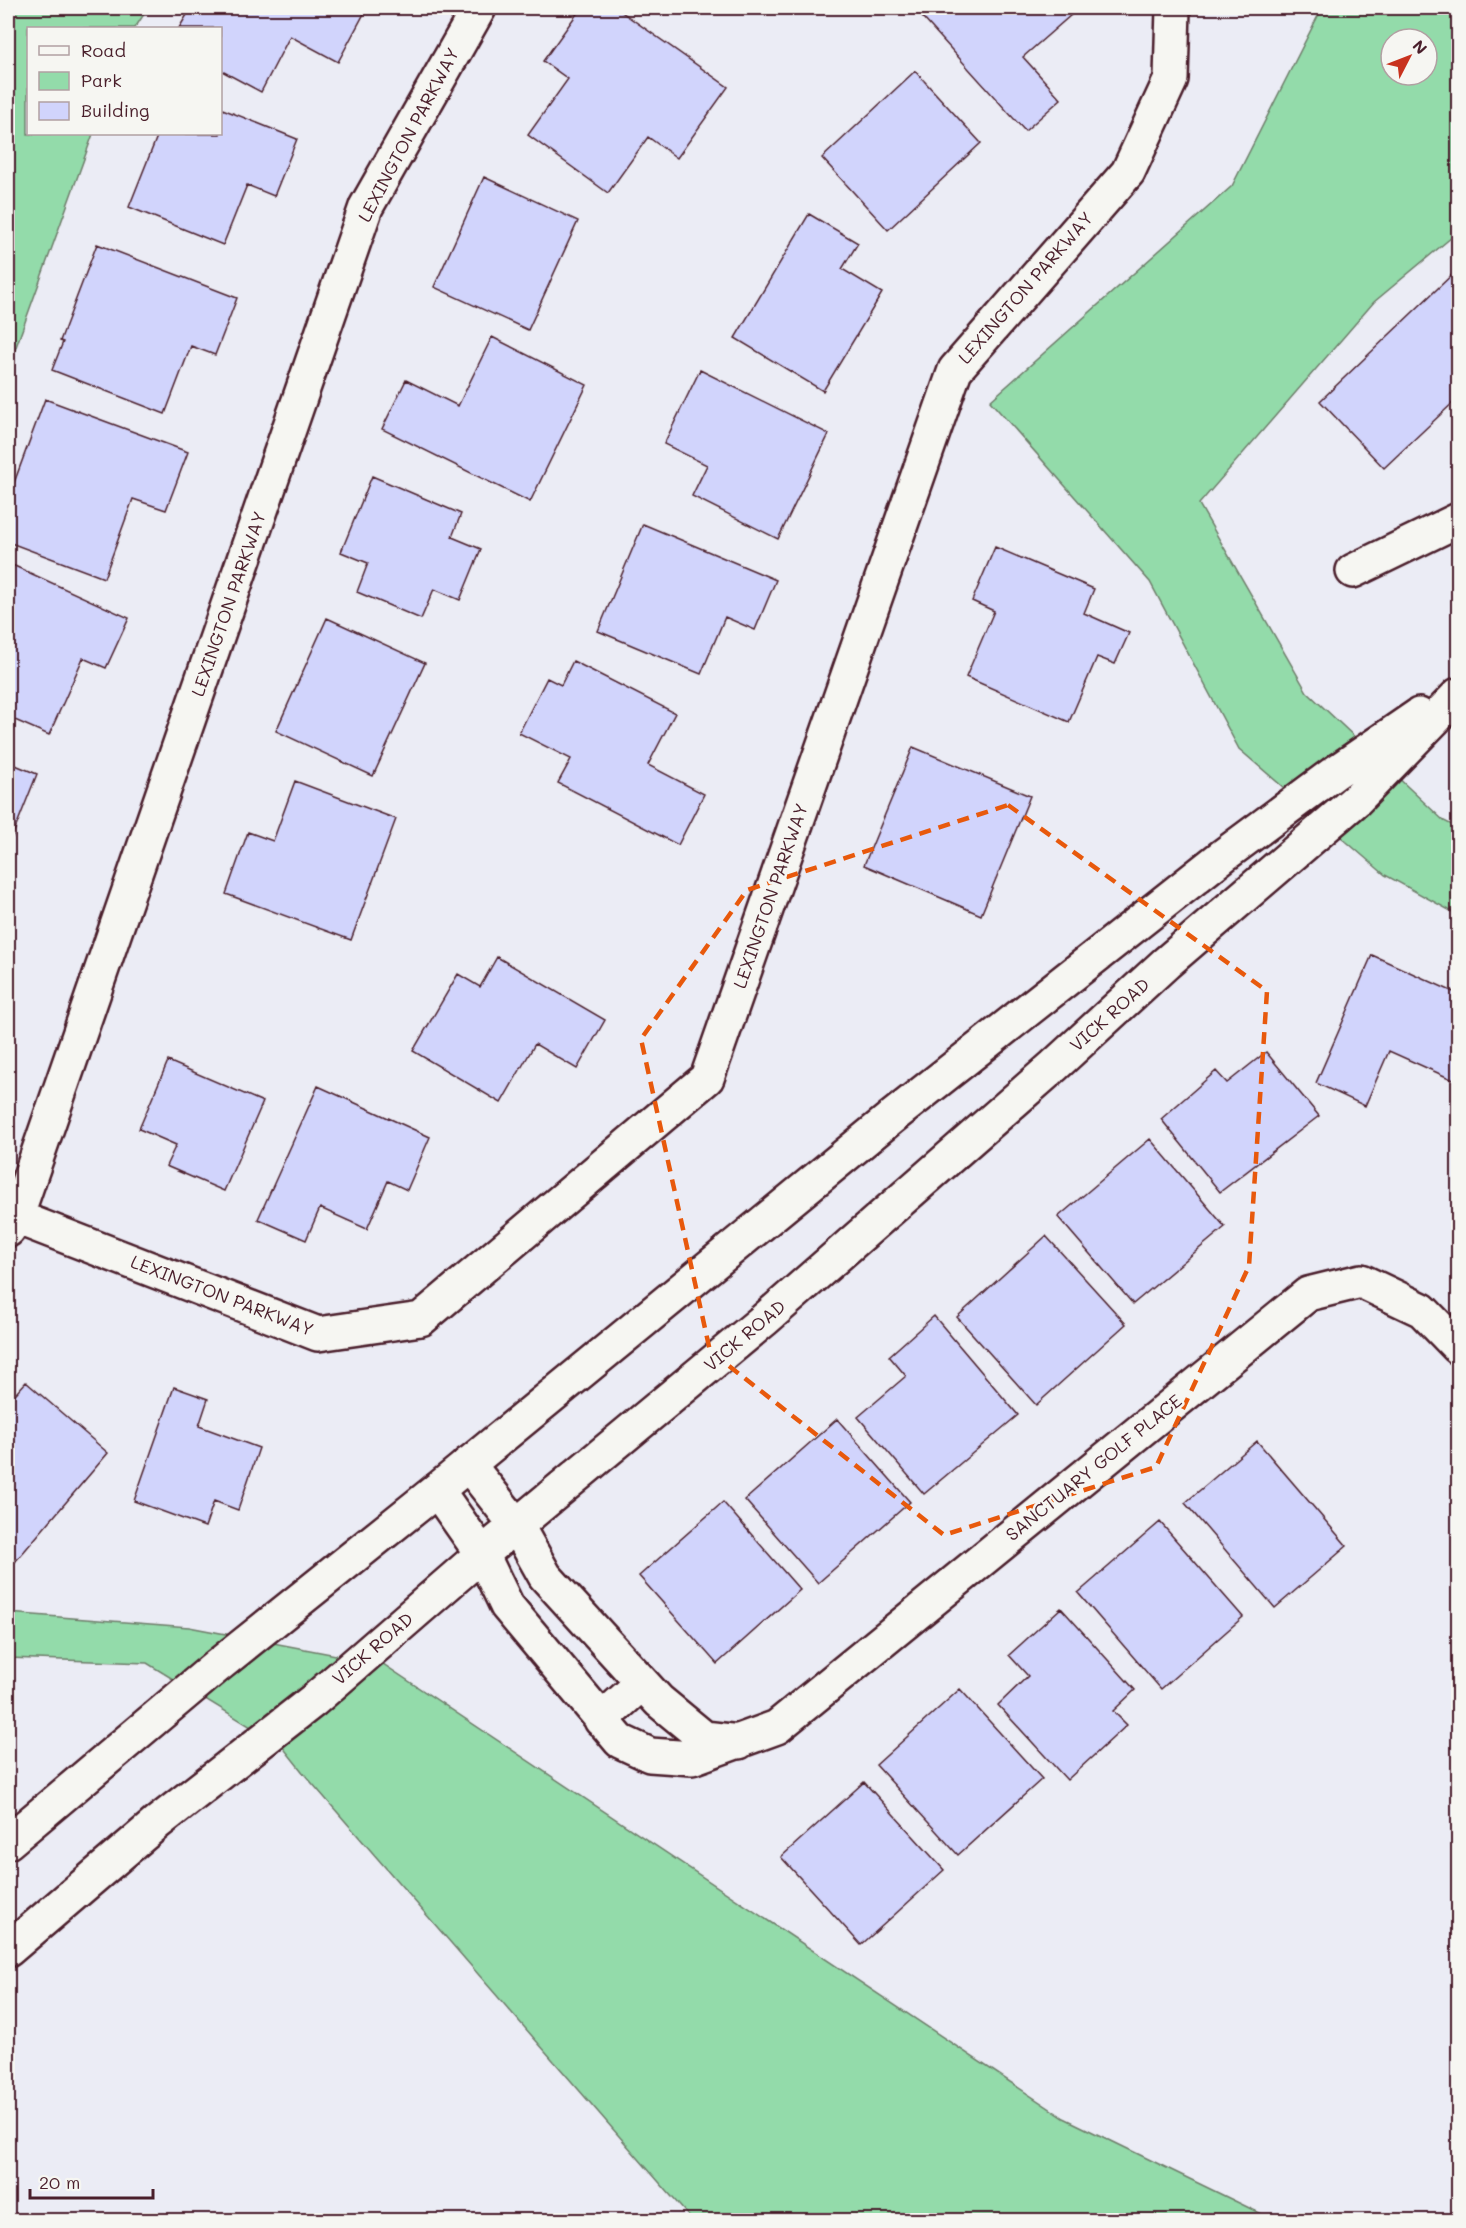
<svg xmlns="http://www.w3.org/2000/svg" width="1466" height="2228" font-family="Mali,sans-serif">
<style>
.green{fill:#93dbaa;stroke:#6e7d6a;stroke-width:1.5;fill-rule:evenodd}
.building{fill:#d1d4fc;stroke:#4a1f2b;stroke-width:1.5}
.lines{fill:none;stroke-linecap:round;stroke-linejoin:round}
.minor-casing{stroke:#4a1f2b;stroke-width:38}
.tertiary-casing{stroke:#4a1f2b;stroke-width:38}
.minor{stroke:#f6f6f2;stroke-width:33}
.tertiary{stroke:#f6f6f2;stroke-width:33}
.marked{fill:none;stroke:#e8590c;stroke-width:4.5;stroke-dasharray:12 8;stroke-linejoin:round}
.labels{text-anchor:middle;stroke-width:5;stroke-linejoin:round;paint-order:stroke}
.street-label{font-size:18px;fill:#4a1f2b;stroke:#f6f6f2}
</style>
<rect width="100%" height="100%" fill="#ebecf5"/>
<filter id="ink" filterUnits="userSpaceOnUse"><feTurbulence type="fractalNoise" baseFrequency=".0167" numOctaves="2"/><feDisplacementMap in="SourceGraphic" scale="12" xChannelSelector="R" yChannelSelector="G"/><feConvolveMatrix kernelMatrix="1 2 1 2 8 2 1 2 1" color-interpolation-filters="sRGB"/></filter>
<g filter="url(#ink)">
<!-- green -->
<path class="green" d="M8 8H148L135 28H28V134H93L8 369Z
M1322 8H1458V232L1374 302 1199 504 1307 692 1444 821 1458 828V915L1385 875 1239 749 1150 582 990 401 1232 186ZM1391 39H1427V75H1391Z
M8 1613 189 1627 383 1664 1064 2118 1274 2220H692L305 1775 282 1746 147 1663 8 1658Z"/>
<!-- building -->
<path class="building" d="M191 8H367L338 62 290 36 261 92 220 70V28H179Z
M581 8H616L728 87 677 158 648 137 608 193 528 135 568 79 543 61Z
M914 8H1079L1023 57 1061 99 1025 131Z
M915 71 981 143 888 230 822 158Z
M220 108 297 139 274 196 247 185 223 245 129 207 158 134H220Z
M484 177 578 221 528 330 434 287Z
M809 214 858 243 842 269 882 293 823 391 735 338Z
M97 244 237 298 215 355 191 346 165 414 52 370 63 342 60 341Z
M1458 269V398L1384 468 1320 401Z
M492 337 587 385 530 502 382 429 406 380 458 406Z
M700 370 829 434 778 539 692 496 707 465 664 444Z
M45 399 188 452 166 510 133 499 104 578 8 542V499Z
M372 476 461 514 452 537 481 549 460 600 434 589 421 619 357 592 368 563 341 552Z
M643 524 776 580 755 630 725 617 701 674 598 631Z
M995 547 1094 589 1084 613 1129 633 1115 664 1097 657 1069 722 966 677 994 611 972 601Z
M8 563 129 618 106 668 83 658 49 735 8 717Z
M327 618 425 663 373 776 276 731Z
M573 661 675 713 648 765 704 794 678 845 558 783 571 759 519 733 547 678 561 685Z
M913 747 1030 796 981 915 864 865Z
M8 762 37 774 8 847Z
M295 781 396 819 351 940 226 894 248 832 273 841Z
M1372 955 1458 994V1082L1389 1051 1365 1106 1316 1083Z
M497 957 605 1020 577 1069 535 1044 501 1103 413 1051 458 974 480 987Z
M1266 1052 1319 1116 1220 1192 1161 1119 1216 1071 1227 1083Z
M168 1061 263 1102 224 1191 166 1166 176 1145 139 1129Z
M318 1086 430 1137 407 1190 388 1181 367 1229 320 1208 306 1240 258 1219Z
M1150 1139 1225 1227 1133 1304 1058 1217Z
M1046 1236 1126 1324 1036 1405 957 1317Z
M934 1316 1018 1415 924 1494 858 1417 906 1376 889 1356Z
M26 1382 108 1453 15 1562 8 1556V1402Z
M174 1387 208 1399 199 1426 259 1448 238 1510 214 1501 205 1527 134 1501Z
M837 1419 910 1502 818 1583 745 1500Z
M1257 1441 1347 1546 1275 1608 1185 1503Z
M723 1502 800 1590 717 1664 639 1576Z
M1160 1522 1243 1617 1161 1689 1078 1593Z
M1061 1608 1135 1690 1113 1711 1127 1725 1067 1780 998 1705 1028 1676 1009 1655Z
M960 1689 1042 1779 958 1855 876 1765Z
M864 1782 944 1870 861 1945 781 1857Z"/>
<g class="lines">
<!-- minor casing -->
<g class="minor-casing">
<path id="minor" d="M1353 571 1458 520
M16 1217 318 1334 421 1319 707 1078 955 370 1128 172 1171 79 1173 8
M8 1230 16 1217 366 207 479 8
M468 1464 517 1526 545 1576 659 1701 704 1738 739 1742
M437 1490 482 1554 507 1606 620 1741 650 1755 692 1758 777 1727 1308 1294 1361 1281 1422 1310 1458 1347
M601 1720 642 1683"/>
</g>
<!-- tertiary casing -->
<g class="tertiary-casing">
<path id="tertiary" d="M8 1842 216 1667 437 1490 892 1117 1224 855 1333 774 1419 715
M8 1950 158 1822 314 1700 482 1554 764 1320 1054 1066 1166 963 1356 800 1458 695"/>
</g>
<!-- minor -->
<use href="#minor" class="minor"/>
<!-- tertiary -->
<use href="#tertiary" class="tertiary"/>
</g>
</g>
<!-- marked area -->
<path class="marked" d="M1008 805 1267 991 1249 1266 1156 1467 944 1535 710 1351 641 1039 747 890Z"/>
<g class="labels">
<!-- street labels -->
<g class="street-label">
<text transform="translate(409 135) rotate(-62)" y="6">LEXINGTON PARKWAY</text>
<text transform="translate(1026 288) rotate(-49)" y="6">LEXINGTON PARKWAY</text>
<text transform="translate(229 604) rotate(-71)" y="6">LEXINGTON PARKWAY</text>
<text transform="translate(771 896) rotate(-71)" y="6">LEXINGTON PARKWAY</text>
<text transform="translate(1110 1015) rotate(-42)" y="6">VICK ROAD</text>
<text transform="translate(222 1296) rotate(21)" y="6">LEXINGTON PARKWAY</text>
<text transform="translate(745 1336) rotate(-40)" y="6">VICK ROAD</text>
<text transform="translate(1094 1468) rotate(-39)" y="6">SANCTUARY GOLF PLACE</text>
<text transform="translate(373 1649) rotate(-41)" y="6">VICK ROAD</text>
</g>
</g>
<!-- margin -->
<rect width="1466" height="2228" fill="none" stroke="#f6f6f2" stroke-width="30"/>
<rect x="15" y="15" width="1436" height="2198" fill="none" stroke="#4a1f2b" stroke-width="2" filter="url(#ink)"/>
<!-- legend -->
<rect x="27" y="27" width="195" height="108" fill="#f6f6f2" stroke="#b1a0a2" stroke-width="1.5"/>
<rect x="39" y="46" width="30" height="9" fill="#f6f6f2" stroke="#b1a0a2" stroke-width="1.5"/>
<text x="81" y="57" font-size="18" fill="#4a1f2b">Road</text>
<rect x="39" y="72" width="30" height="18" fill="#93dbaa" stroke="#b1a0a2" stroke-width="1.5"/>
<text x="81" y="87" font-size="18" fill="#4a1f2b">Park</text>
<rect x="39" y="102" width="30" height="18" fill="#d1d4fc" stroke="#b1a0a2" stroke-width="1.5"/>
<text x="81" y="117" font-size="18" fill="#4a1f2b">Building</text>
<!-- north arrow -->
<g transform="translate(1409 57) rotate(48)"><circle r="28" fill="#f6f6f2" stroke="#b1a0a2" stroke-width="1.5"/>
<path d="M0-4.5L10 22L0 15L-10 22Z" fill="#c8321e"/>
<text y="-9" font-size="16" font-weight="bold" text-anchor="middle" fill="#4a1f2b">N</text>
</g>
<!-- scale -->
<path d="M30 2189v9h123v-9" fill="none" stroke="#4a1f2b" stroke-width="3"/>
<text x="39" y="2189" font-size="18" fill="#4a1f2b" stroke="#f6f6f2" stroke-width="4.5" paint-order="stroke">20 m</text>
</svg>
